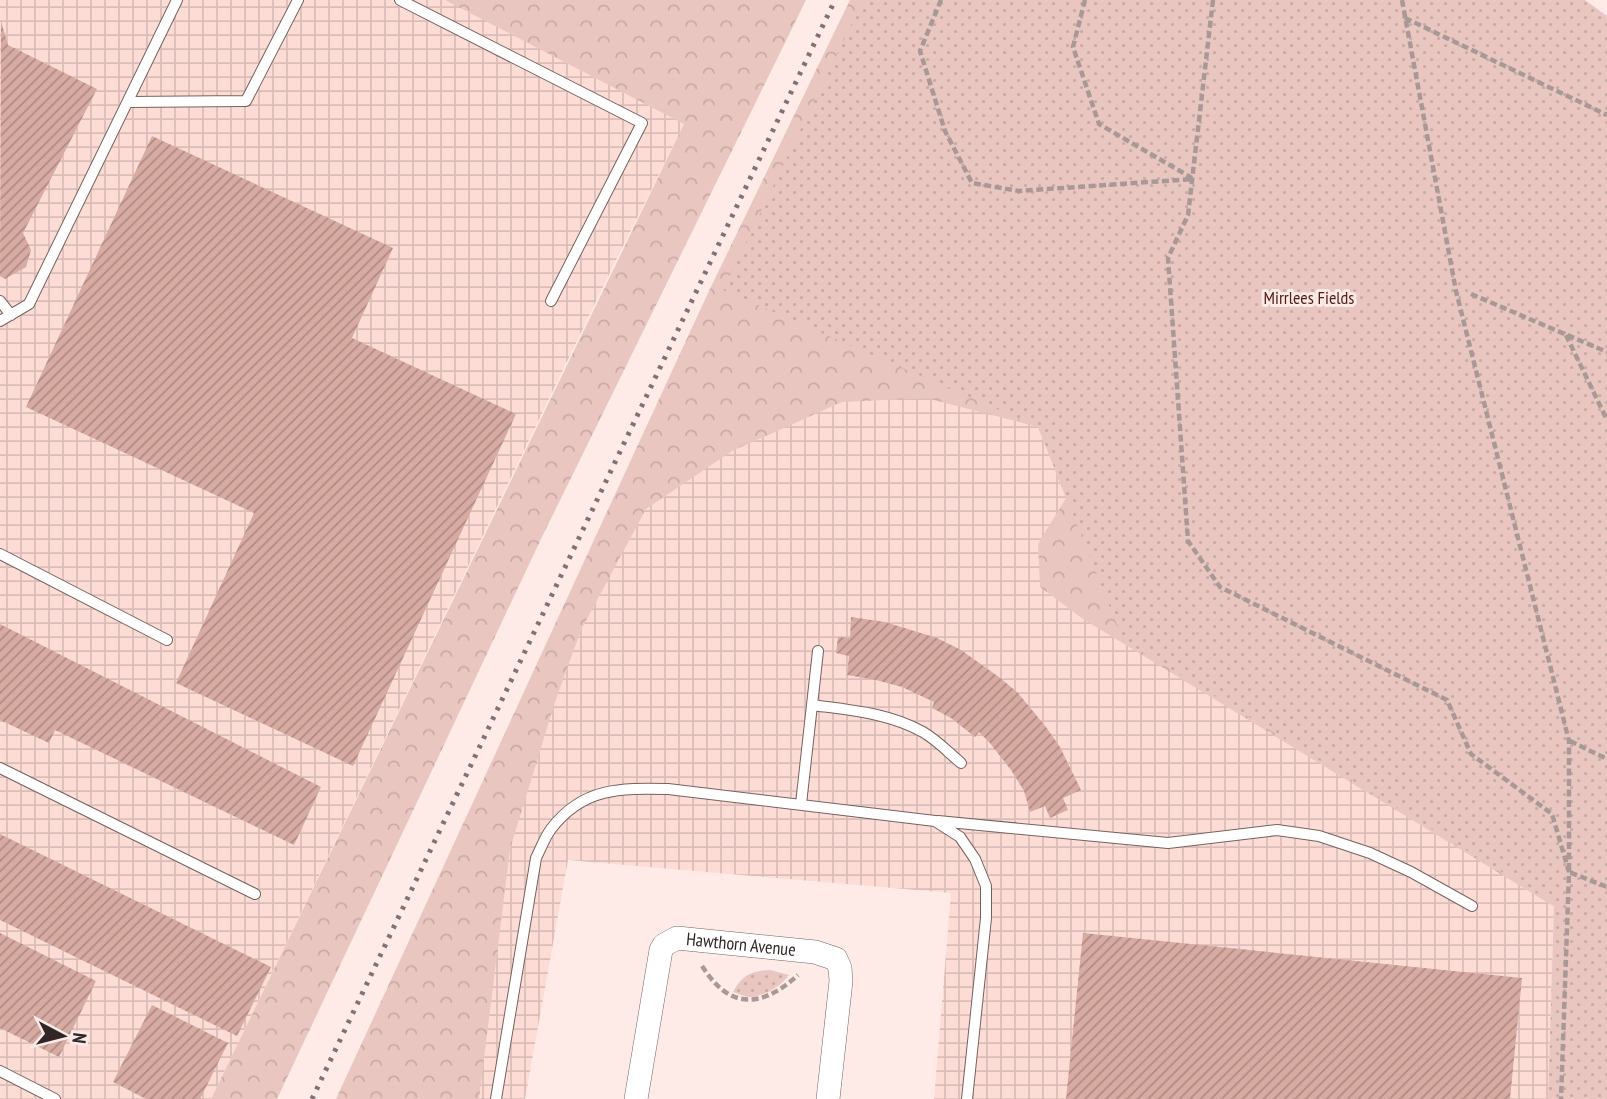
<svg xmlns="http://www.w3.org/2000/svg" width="1607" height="1099" font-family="'PT Sans Narrow',sans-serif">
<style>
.industrial{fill:url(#industrial-grid)}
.forest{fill:url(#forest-crowns)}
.park{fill:url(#park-dots)}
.building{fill:url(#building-hatch)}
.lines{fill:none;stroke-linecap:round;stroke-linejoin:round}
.lane-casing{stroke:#77615d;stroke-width:12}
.street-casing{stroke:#77615d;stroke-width:24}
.path{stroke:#a89996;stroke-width:4.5;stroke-dasharray:7 3.5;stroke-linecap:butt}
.lane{stroke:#fff;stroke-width:10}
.street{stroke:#fff;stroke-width:23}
.rail{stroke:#807270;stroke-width:5;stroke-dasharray:3.5 7;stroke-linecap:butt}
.labels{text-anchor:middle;stroke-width:6;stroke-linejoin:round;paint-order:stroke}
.park-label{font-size:18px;fill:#531c14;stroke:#feeae6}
.street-label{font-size:18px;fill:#302625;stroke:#feeae6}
</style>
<defs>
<pattern id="industrial-grid" width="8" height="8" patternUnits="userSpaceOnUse" patternTransform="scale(1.75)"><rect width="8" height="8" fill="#fedcd6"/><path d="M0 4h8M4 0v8" fill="none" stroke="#dabdb8"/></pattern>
<pattern id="forest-crowns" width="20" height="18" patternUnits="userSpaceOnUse" patternTransform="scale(1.75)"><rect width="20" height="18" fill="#e9c7c0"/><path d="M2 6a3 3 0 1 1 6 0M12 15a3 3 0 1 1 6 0" fill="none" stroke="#c8aba5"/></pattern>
<pattern id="park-dots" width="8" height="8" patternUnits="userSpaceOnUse" patternTransform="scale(1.75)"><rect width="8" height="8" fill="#e9c7c0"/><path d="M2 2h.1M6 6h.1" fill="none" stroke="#c8aba5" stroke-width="1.8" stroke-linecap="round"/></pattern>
<pattern id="building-hatch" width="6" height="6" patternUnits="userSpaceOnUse" patternTransform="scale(1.75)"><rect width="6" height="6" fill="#d7aba2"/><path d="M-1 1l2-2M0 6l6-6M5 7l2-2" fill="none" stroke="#af8b84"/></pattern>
</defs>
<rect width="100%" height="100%" fill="#feeae6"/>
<!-- industrial -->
<path class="industrial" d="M0 0H746L616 260 211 1099H0Z
M723 290 1038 427 1123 640 1554 905 1548 1099H934L951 893 568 860 525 1099H337Z"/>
<!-- forest -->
<path class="forest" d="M445 0H806L542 537 277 1099H211L684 124Z
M850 0H947L930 79 929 134 957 186 1018 199 1090 183 1150 182 1175 194 1224 279 1182 356 1172 454 1194 573 1437 708 1462 763 1542 831 1575 882 1607 898V1099H1567L1575 885 1563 912 1083 619 1040 587 1038 544 1066 498 1038 427 926 398 842 402 732 451 646 509 581 630 555 702 510 849 479 1099H336L708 293Z"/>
<!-- park -->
<path class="park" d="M863 0H1585L1607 16V1099H1548L1554 904 1123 640 1038 427 723 290Z
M770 970 789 975C781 986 764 997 749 997 744 996 738 994 733 992 743 975 750 971 770 970Z"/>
<!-- building -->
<path class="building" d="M1 21 8 45 97 89 23 233 31 250 26 267 5 279 0 276Z
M152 136 393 248 352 338 516 414 353 766 176 683 254 513 26 407Z
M851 617 885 622 937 638 961 650 999 677 1018 693 1046 727 1060 747 1081 790 1063 798 1068 810 1050 818 1045 806 1030 812 1024 791 1011 770 989 742 979 732 975 737 951 718 932 708 934 702 902 687 876 680 847 675 849 656 836 653 838 637 850 638Z
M0 624 321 787 294 845 55 730 49 743 0 720Z
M0 834 271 967 237 1036 0 920Z
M0 933 96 981 59 1057 0 1028Z
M1083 933 1522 978 1510 1099H1066Z
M152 1005 228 1043 200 1099H146L113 1082Z"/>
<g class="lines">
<!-- lane casing -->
<g class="lane-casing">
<path id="lane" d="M400 0 642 123 551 301
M128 102 246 101 298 0
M0 301 11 315
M0 321 29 304 177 0
M0 554 167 640
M812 705C850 710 889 713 923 732 937 740 949 753 961 763
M0 768 255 894
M801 804 818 651
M938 821 1168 843 1277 830 1319 836 1370 853 1411 872 1472 906
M0 1071 55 1099
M496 1099 536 858C541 848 545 837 551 829 583 787 621 788 668 789L935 821 960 837 975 859 986 886V918L967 1099"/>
</g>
<!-- street casing -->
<g class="street-casing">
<g id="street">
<path id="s1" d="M636 1099 661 950 664 945 677 938 815 952 836 959 840 968 841 981 828 1099"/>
</g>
</g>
<!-- path -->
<path class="path" d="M941 0 920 51 945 131 972 183 1019 191 1193 179
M1085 0 1073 47 1099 124 1192 178
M1213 0 1188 215 1168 258 1188 541 1220 587 1447 700 1471 754 1552 814 1569 872 1561 1099
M1402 0 1456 291 1569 741V872L1607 887
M1405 18 1607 115
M1471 294 1607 352
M1566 335 1607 420
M1570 741 1607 759
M702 966C706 972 711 979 716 984 743 1012 773 998 798 975"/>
<!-- lane -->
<use href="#lane" class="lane"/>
<!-- street -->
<use href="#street" class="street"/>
<!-- rail -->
<path class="rail" d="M312 1099 835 0"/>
</g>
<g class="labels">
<!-- park labels -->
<g class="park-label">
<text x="1309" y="304">Mirrlees Fields</text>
</g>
<!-- street labels -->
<g class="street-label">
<text dy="6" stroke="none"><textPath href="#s1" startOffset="236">Hawthorn Avenue</textPath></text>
</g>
</g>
<!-- north arrow -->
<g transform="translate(63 1036) rotate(97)" stroke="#feeae6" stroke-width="5" paint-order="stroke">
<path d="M0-5L12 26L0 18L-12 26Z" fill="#302625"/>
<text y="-10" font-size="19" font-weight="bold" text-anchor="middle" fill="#302625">N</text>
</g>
</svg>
